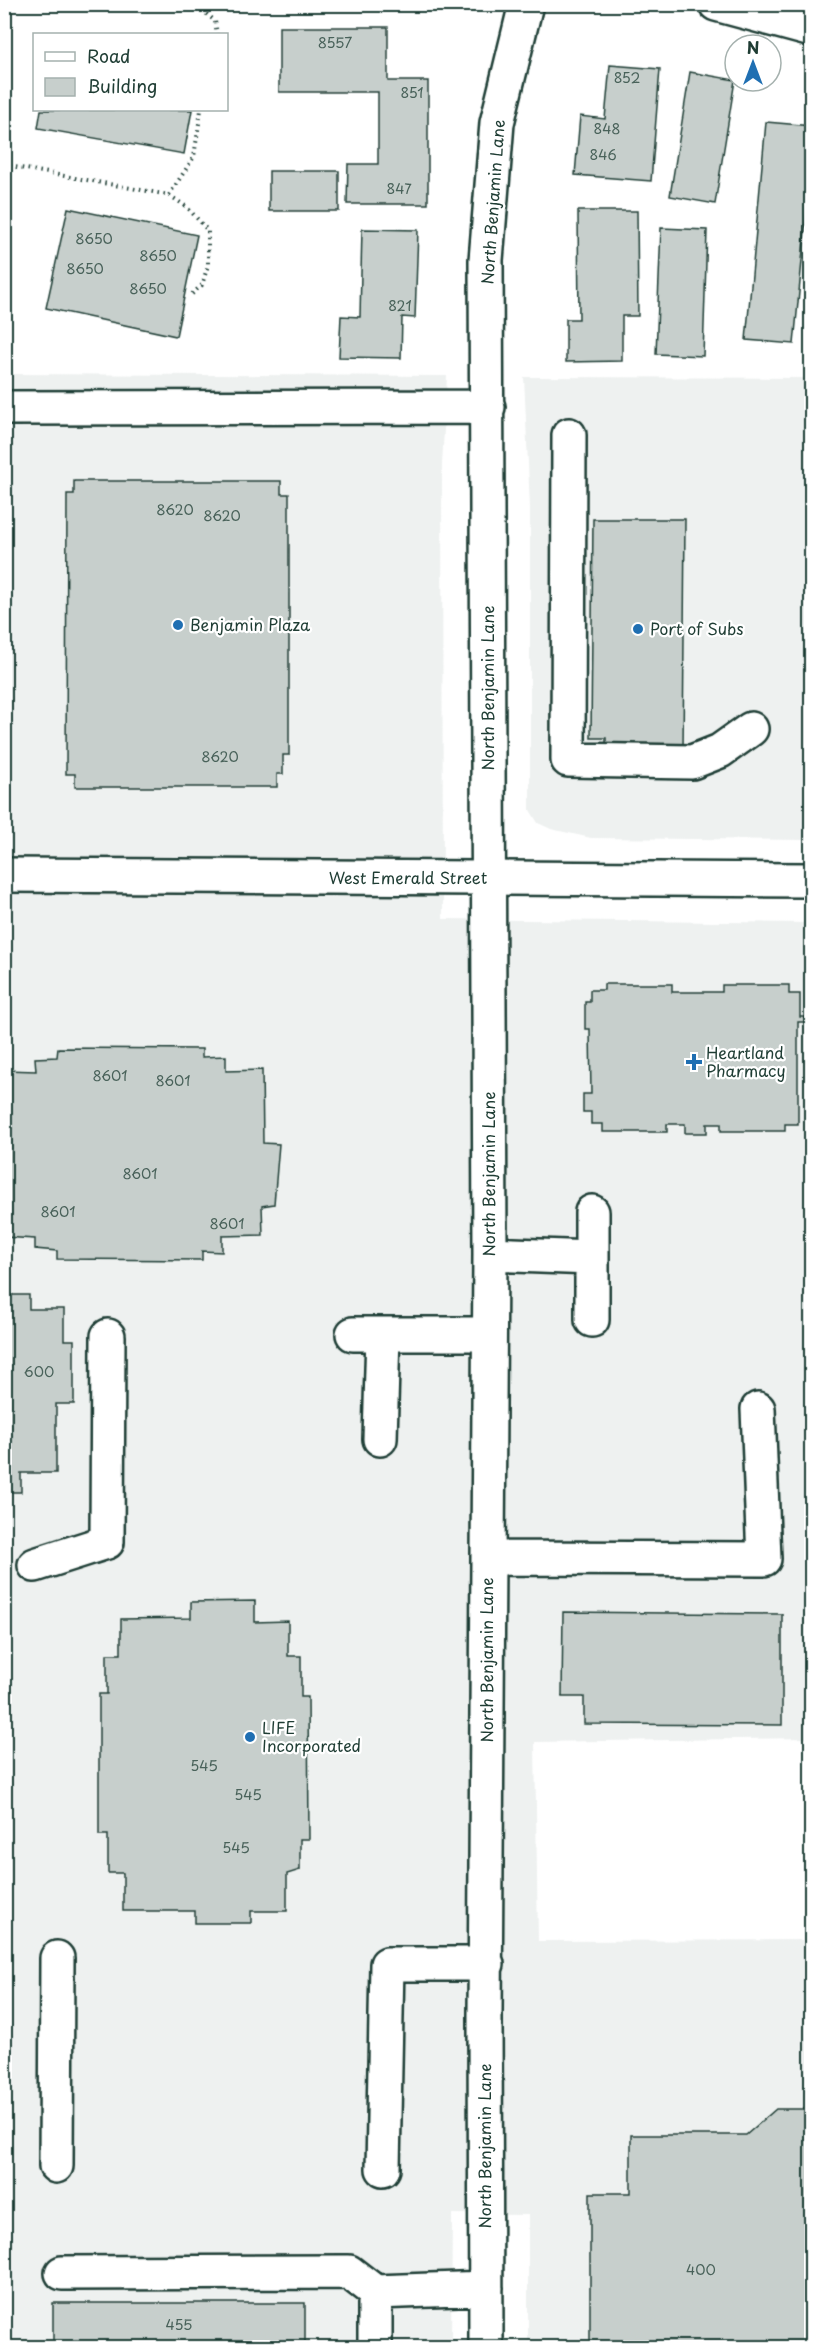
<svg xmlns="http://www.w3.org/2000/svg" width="816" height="2352" font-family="'Playpen Sans',sans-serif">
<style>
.built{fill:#eef1f0}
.building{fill:#c7cfcc;stroke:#1f3d34;stroke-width:1.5}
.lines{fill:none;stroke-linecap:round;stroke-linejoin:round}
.minor-casing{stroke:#1f3d34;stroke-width:38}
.major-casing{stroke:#1f3d34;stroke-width:38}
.path{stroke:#1f3d34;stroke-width:4;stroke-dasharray:1.5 4.5;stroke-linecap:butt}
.minor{stroke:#fff;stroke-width:33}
.major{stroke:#fff;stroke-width:33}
.poi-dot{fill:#1f6fb2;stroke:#fff;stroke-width:2}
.labels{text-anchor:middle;stroke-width:4.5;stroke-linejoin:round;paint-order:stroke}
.number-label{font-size:14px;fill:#49625a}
.street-label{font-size:16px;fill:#1f3d34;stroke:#fff}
.poi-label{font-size:16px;fill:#1f3d34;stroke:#fff;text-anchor:start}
</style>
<rect width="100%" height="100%" fill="#fff"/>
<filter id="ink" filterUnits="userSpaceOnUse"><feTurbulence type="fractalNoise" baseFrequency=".0167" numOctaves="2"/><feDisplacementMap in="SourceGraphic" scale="12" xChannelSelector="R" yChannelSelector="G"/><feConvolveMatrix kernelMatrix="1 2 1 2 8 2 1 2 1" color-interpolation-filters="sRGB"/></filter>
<g filter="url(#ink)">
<!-- built -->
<path class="built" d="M5 374 447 376 442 465 443 919 811 923V1738L535 1742 538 1941 811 1940V2347H528V2215L452 2214 451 2347H5L4 2123 10 2122V1926H4Z
M524 377 811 378V840L591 838 551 829 538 823 530 810V507Z"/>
<!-- building -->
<path class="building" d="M279 27H388V81H428V204H347L348 164H378V92H279Z
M610 65 660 69 651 181 575 175 580 116 605 119Z
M690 72 735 80 715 204 670 196Z
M41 110H192L184 154 38 128Z
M766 122 812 126V157L794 344 746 340Z
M269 171H339V211H269Z
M68 208 197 235 176 336 46 308Z
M578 211H637L638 316H622V361L566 362V319H579Z
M661 228 707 230 703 356 656 354Z
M362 229 418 230 415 318 402 317 401 358 339 357 341 316 360 317Z
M74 481H281V494H289V755H283V774H277V787H75V774H66L67 494H74Z
M593 519H685L683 751H606V738H591Z
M604 984H672V992H722V985H789V994H800V1017H805V1022H798V1124H785V1131H721V1124H707V1133H685V1124H667V1132H603V1124H591V1112H583V1094H591L590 1029H585V1002H590V990H604Z
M58 1048 202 1049V1057L226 1056V1071L262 1070 263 1143 279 1144 274 1204 262 1206 263 1235 222 1236V1252L202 1251V1260L57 1259V1251L35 1249V1239L4 1237V1070L36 1071 35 1058 57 1057Z
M4 1295H29V1309H64V1340H74V1404H56V1473H21V1492H4Z
M255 1601V1622L288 1621V1656H301V1697H308L309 1839H300V1870L287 1874V1911H251V1923H195V1911H123V1873H108V1835H99V1694H107V1654H121V1619L191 1618V1602Z
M563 1612 782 1614V1725L584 1724V1697H562Z
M776 2109H812V2348H590V2193H631V2135H746Z
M53 2303H305V2348H53Z"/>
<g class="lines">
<!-- minor casing -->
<g class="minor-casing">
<path id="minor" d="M716 4 812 30
M4 408 488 407
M569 435 568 760 692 762 720 751 751 729
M592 1212V1320
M490 1254 592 1258
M353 1334H489
M380 1439 383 1334
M488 1558 764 1559 758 1409
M35 1565 107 1542 108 1336
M56 2166 57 1958
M383 2169 387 1964H487
M62 2273 349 2272 375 2292 486 2288
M375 2348V2292
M486 2348 485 2015 490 1254 486 260 497 123 526 4"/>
</g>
<!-- major casing -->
<g class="major-casing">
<path id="major" d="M4 875 812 880"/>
</g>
<!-- path -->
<path class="path" d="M200 4 203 11 215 21 217 34
M4 165 169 195 187 207 208 231V265L202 285 192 294
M169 195 194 157 201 110"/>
<!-- minor -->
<use href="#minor" class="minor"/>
<!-- major -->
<use href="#major" class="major"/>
</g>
</g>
<!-- markers -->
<g class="poi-dot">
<circle cx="178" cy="625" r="6"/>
<circle cx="638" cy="629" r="6"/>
<path d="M691 1053h6v6h6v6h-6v6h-6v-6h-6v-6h6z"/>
<circle cx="250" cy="1737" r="6"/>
</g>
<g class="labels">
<!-- number labels -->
<g class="number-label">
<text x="335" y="48">8557</text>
<text x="627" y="83">852</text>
<text x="412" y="98">851</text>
<text x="607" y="134">848</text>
<text x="603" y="160">846</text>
<text x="399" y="194">847</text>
<text x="94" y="244">8650</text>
<text x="158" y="261">8650</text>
<text x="85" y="274">8650</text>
<text x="148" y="294">8650</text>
<text x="400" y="311">821</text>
<text x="175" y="515">8620</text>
<text x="222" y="521">8620</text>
<text x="220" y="762">8620</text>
<text x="110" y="1081">8601</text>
<text x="173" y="1086">8601</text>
<text x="140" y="1179">8601</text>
<text x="58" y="1217">8601</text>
<text x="227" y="1229">8601</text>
<text x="39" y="1377">600</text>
<text x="204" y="1771">545</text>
<text x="248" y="1800">545</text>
<text x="236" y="1853">545</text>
<text x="701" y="2275">400</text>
<text x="179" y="2330">455</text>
</g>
<!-- street labels -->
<g class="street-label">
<text transform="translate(493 202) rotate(-86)" y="6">North Benjamin Lane</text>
<text transform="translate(488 688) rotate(-90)" y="6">North Benjamin Lane</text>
<text x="408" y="884">West Emerald Street</text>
<text transform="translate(489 1174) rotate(-90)" y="6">North Benjamin Lane</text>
<text transform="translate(487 1660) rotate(-90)" y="6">North Benjamin Lane</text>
<text transform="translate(485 2146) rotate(-90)" y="6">North Benjamin Lane</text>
</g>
<!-- poi labels -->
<g class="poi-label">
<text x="190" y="631">Benjamin Plaza</text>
<text x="650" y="635">Port of Subs</text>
<text x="706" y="1059">Heartland<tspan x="706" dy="18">Pharmacy</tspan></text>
<text x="262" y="1734">LIFE<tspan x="262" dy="18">Incorporated</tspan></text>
</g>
</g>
<!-- margin -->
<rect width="816" height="2352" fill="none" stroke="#fff" stroke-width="24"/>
<rect x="12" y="12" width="792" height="2328" fill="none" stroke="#1f3d34" stroke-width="2" filter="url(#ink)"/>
<!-- legend -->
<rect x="33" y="33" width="195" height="78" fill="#ffffff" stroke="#a5b1ae" stroke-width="1.5"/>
<rect x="45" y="52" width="30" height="9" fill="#ffffff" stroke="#a5b1ae" stroke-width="1.5"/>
<text x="87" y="63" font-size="18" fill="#1f3d34">Road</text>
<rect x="45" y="78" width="30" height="18" fill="#c7cfcc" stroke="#a5b1ae" stroke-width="1.5"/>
<text x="87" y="93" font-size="18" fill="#1f3d34">Building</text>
<!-- north arrow -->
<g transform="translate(753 63)"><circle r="28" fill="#ffffff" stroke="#a5b1ae" stroke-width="1.5"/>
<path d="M0-4.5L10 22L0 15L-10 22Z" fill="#1f6fb2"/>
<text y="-9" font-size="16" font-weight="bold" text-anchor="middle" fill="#1f3d34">N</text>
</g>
</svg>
